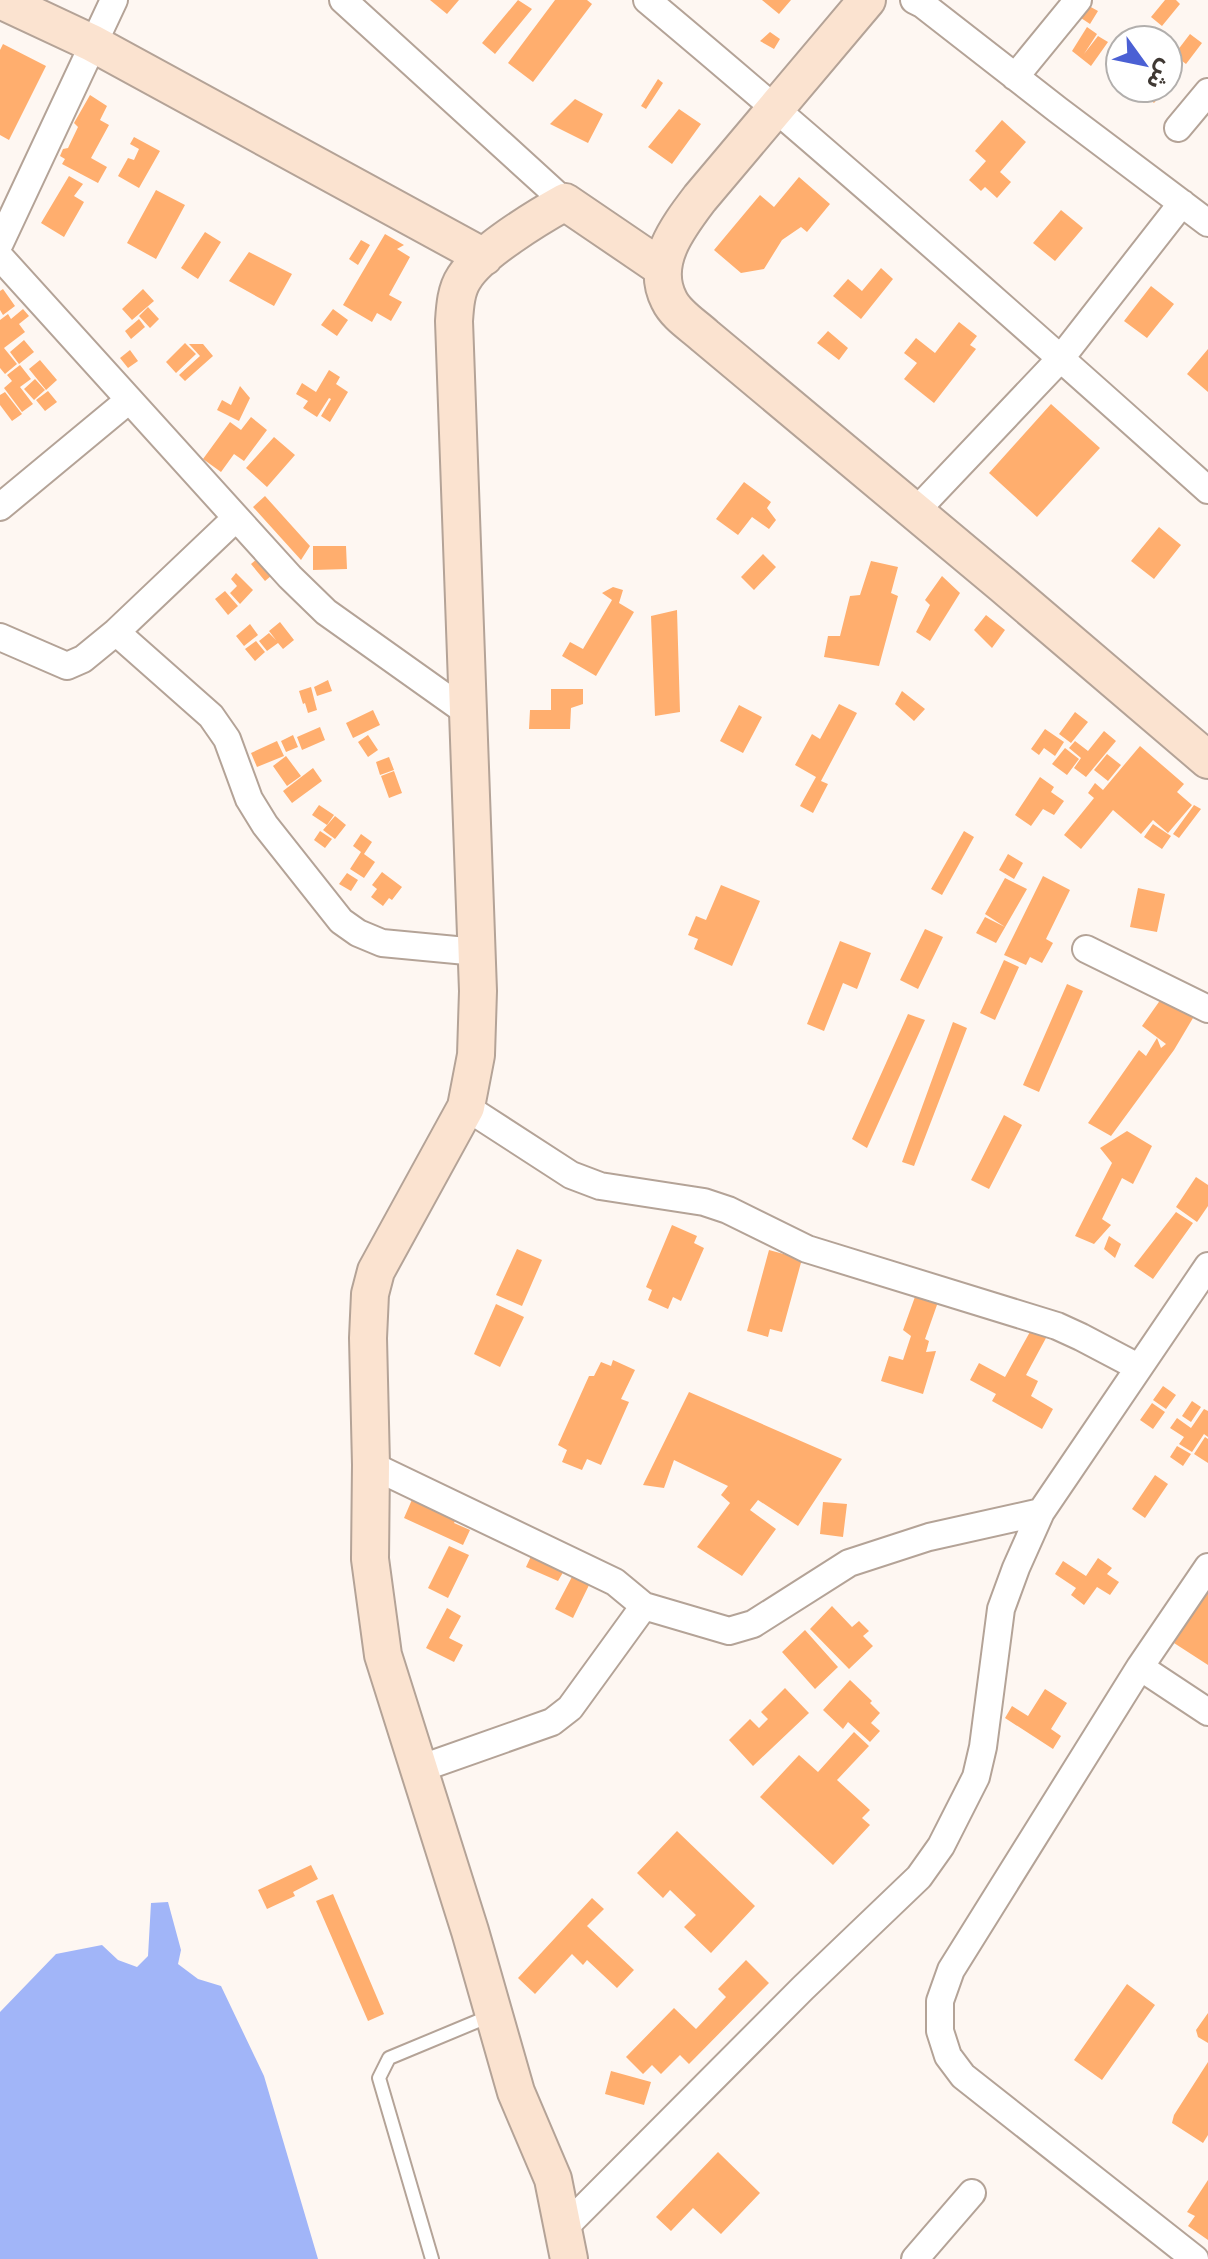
<svg xmlns="http://www.w3.org/2000/svg" width="1208" height="2259" font-family="'Public Sans','Noto Sans Arabic',sans-serif">
<style>
.water{fill:#a1b5f8}
.building{fill:#ffae6e}
.lines{fill:none;stroke-linecap:round;stroke-linejoin:round}
.lane-casing{stroke:#b4a397;stroke-width:16}
.street-casing{stroke:#b4a397;stroke-width:30}
.secondary-casing{stroke:#b4a397;stroke-width:40}
.lane{stroke:#fff;stroke-width:12}
.street{stroke:#fff;stroke-width:26}
.secondary{stroke:#fbe3d0;stroke-width:36}
</style>
<rect width="100%" height="100%" fill="#fef7f2"/>
<!-- water -->
<path class="water" d="M168 1902 181 1950 178 1964 198 1979 221 1986 264 2076 318 2259H0V2012L56 1954 102 1945 118 1960 137 1967 148 1956 151 1903Z"/>
<!-- building -->
<path class="building" d="M430 0H459L447 14Z
M518 0 532 9 495 54 482 43Z
M555 0H587L592 4 533 82 508 63Z
M762 0H791L779 14Z
M1165 0H1176L1180 4 1162 26 1151 17Z
M1089 6 1098 11 1090 24 1081 18Z
M1087 27 1097 34 1084 54 1098 36 1108 42 1091 66 1072 51Z
M770 32 780 39 774 49 760 41Z
M1190 34 1202 43 1186 64 1174 55Z
M3 44 46 66 9 140 0 135V50Z
M658 79 663 83 646 109 641 106Z
M1146 88H1167L1154 103 1142 93Z
M90 95 107 106 100 120 109 125 91 158 107 167 98 183 62 164 65 159 60 156 63 149 68 148 78 127 74 123Z
M575 99 603 114 588 143 550 124Z
M679 109 701 124 672 164 648 147Z
M1002 120 1026 142 1000 172 1011 182 997 198 985 187 981 191 969 180 986 161 975 151Z
M134 137 160 151 139 188 118 176 128 158 134 160 139 149 130 144Z
M69 176 83 184 74 196 84 202 64 237 41 223Z
M799 177 830 204 807 232 801 227 782 240 764 269 741 273 714 250 760 195 774 207Z
M156 190 185 205 156 259 127 243Z
M1061 210 1083 228 1055 261 1033 243Z
M205 232 221 242 198 279 181 268Z
M385 234 404 245 397 249 410 257 389 295 402 302 391 321 377 313 372 322 343 305Z
M361 240 370 245 358 265 349 259Z
M249 252 292 274 274 306 229 281Z
M881 268 893 279 861 319 833 296 848 279 862 291Z
M1151 286 1174 304 1147 338 1124 321Z
M3 289 15 306 3 315 0 310V291Z
M143 289 154 301 132 320 122 309Z
M148 307 159 319 150 328 139 316Z
M23 309 29 316 19 324 25 332 4 348 17 364 5 374 0 368V320L8 314 11 319Z
M333 309 348 320 337 336 321 325Z
M139 319 145 327 131 339 125 331Z
M959 322 977 336 970 345 976 349 934 403 904 379 917 363 904 353 916 338 935 353Z
M828 331 848 348 839 360 817 343Z
M24 340 34 352 19 364 10 352Z
M185 343 196 354 176 373 166 362Z
M189 344H203L213 356 185 381 179 375 200 356Z
M1208 349V392L1187 374Z
M130 350 138 361 128 368 120 358Z
M40 360 57 380 46 390 29 369Z
M20 365 31 379 20 387 33 404 22 412 4 388 12 381 7 375Z
M329 370 340 377 336 384 348 392 330 422 321 416 331 399 329 398 317 417 303 408 308 401 296 394 302 383 316 392Z
M35 379 45 390 34 400 24 389Z
M240 386 250 398 239 421 217 410 222 400 231 405Z
M48 391 57 402 45 411 36 400Z
M5 392 22 414 12 421 0 405V395Z
M1051 404 1100 448 1037 517 989 473Z
M251 417 267 430 244 461 234 454 221 472 203 459 230 422 241 430Z
M274 437 295 455 267 487 246 468Z
M744 482 771 502 767 508 776 520 769 529 752 517 738 535 716 519Z
M265 496 310 546 301 560 253 507Z
M1159 527 1181 545 1154 579 1131 561Z
M313 546H346L347 569 313 570Z
M263 554 277 571 265 581 251 564Z
M763 554 776 567 754 590 741 577Z
M871 561 898 567 891 593 898 596 879 666 824 657 828 636H840L850 596 860 595Z
M236 573 253 590 240 604 230 593 237 586 231 579Z
M942 576 960 593 930 641 916 632 930 605 925 600Z
M613 587 623 590 619 603 634 612 596 676 562 656 570 642 583 649 612 600 602 593Z
M225 591 238 606 228 615 215 599Z
M677 610 680 712 655 716 651 616Z
M986 615 1005 630 992 648 974 630Z
M280 622 294 640 283 649 278 643 267 651 259 641 269 633 276 640 269 631Z
M250 624 258 635 244 646 236 636Z
M256 641 265 652 255 661 245 649Z
M328 680 332 691 317 696 314 687Z
M311 687 317 710 308 713 305 703 303 704 299 691Z
M551 689H583V704L571 708 570 729H529L530 710H551Z
M902 691 925 709 914 721 895 704Z
M839 704 857 713 821 781 828 784 813 813 800 806 816 777 795 765 812 734 820 739Z
M739 705 762 717 743 753 720 741Z
M373 710 380 725 353 738 346 723Z
M1075 712 1088 722 1071 743 1059 734Z
M320 727 325 740 302 750 297 737Z
M1045 729 1064 742 1055 756 1044 748 1039 755 1031 749Z
M1104 731 1116 741 1086 777 1074 768 1081 758 1069 748 1075 741 1088 751Z
M293 735 298 747 286 752 281 741Z
M368 735 378 750 368 757 358 742Z
M277 741 284 756 257 767 251 753Z
M1140 746 1184 784 1177 792 1192 805 1168 833 1153 820 1141 834 1113 810 1081 849 1064 835 1094 798 1088 793 1095 783 1103 790Z
M1065 748 1079 759 1067 775 1052 764Z
M1107 754 1121 765 1108 781 1094 770Z
M286 756 301 776 287 786 273 766Z
M389 757 394 770 380 775 376 762Z
M313 768 322 781 292 803 283 791Z
M394 771 402 793 389 798 381 776Z
M1040 777 1054 787 1051 792 1064 801 1054 815 1043 809 1031 826 1015 815Z
M319 805 334 815 327 825 312 815Z
M1194 805 1201 809 1179 838 1173 834Z
M335 816 346 825 335 839 323 830Z
M1153 824 1171 836 1162 849 1144 837Z
M320 831 332 839 325 848 314 840Z
M964 831 974 837 942 895 931 889Z
M361 834 372 842 364 854 375 862 364 878 350 869 361 852 353 846Z
M1008 854 1023 863 1014 879 999 870Z
M382 872 402 887 392 900 389 898 383 906 371 897 377 889 372 885Z
M347 873 358 880 351 891 339 884Z
M1043 876 1070 890 1046 939 1053 943 1042 963 1030 957 1026 965 1004 955Z
M1005 878 1027 889 996 943 976 933 985 917 1005 927 985 914Z
M721 885 760 901 732 966 694 949 698 939 688 935 696 916 706 920Z
M1138 888 1165 894 1157 932 1130 927Z
M925 929 943 937 918 989 900 980Z
M840 941 871 953 857 989 843 983 824 1031 807 1024Z
M1004 960 1019 967 995 1020 980 1013Z
M1067 984 1083 991 1039 1092 1023 1085Z
M1161 999 1193 1018 1174 1050 1111 1136 1088 1123 1139 1050 1146 1056 1157 1038 1161 1048 1166 1044 1142 1026Z
M908 1014 925 1020 867 1148 852 1139Z
M953 1022 967 1028 914 1166 902 1162Z
M1004 1115 1022 1125 989 1189 971 1180Z
M1127 1131 1152 1146 1133 1184 1122 1178 1102 1219 1111 1225 1094 1244 1075 1236 1112 1163 1100 1148Z
M1196 1177 1208 1185V1206L1197 1222 1176 1207Z
M1176 1212 1193 1223 1153 1279 1134 1266Z
M672 1225 697 1236 694 1243 704 1248 681 1301 673 1297 668 1309 648 1300 652 1290 646 1287Z
M1109 1236 1121 1244 1115 1258 1104 1249Z
M517 1249 542 1260 522 1306 496 1295Z
M769 1250 802 1259 782 1332 770 1329 768 1337 747 1331Z
M916 1294 938 1302 925 1339 929 1341 926 1352 936 1351 923 1394 881 1381 889 1356 903 1360 911 1336 903 1330Z
M496 1304 524 1317 500 1367 474 1354Z
M1031 1330 1046 1338 1026 1375 1038 1381 1031 1396 1053 1409 1042 1429 992 1401 996 1394 970 1380 979 1363 1005 1377Z
M613 1360 635 1370 621 1399 629 1402 601 1465 587 1459 582 1470 562 1462 567 1450 558 1445 589 1376H594L601 1362 611 1366Z
M1163 1386 1176 1395 1166 1409 1153 1400Z
M689 1392 842 1459 798 1526 758 1500 750 1510 776 1529 742 1576 697 1547 730 1503 721 1495 728 1486 674 1460 664 1488 643 1485Z
M1192 1401 1201 1407 1191 1422 1182 1416Z
M1152 1403 1165 1412 1153 1429 1140 1420Z
M1204 1409 1208 1411V1437L1204 1434 1192 1452 1179 1444 1184 1437 1170 1428 1177 1418 1191 1428Z
M1205 1437 1208 1439V1463L1194 1454Z
M1177 1446 1191 1454 1183 1466 1170 1457Z
M1155 1475 1168 1484 1145 1518 1132 1509Z
M414 1495 458 1515 454 1523 470 1530 463 1545 404 1518Z
M823 1502 847 1504 843 1537 820 1534Z
M449 1546 469 1555 448 1598 428 1588Z
M533 1552 565 1569 558 1581 526 1567Z
M1098 1558 1112 1568 1107 1574 1119 1582 1110 1595 1097 1587 1084 1605 1071 1595 1076 1588 1055 1574 1063 1561 1086 1576Z
M574 1573 591 1581 573 1618 555 1609Z
M1208 1590V1665L1174 1643Z
M832 1606 852 1627 859 1621 869 1631 863 1636 873 1646 849 1669 810 1629Z
M447 1608 461 1616 449 1638 463 1645 454 1662 426 1648Z
M805 1630 838 1667 815 1689 782 1652Z
M850 1680 872 1701 870 1703 880 1713 871 1723 880 1731 870 1742 848 1722 843 1729 823 1710Z
M785 1688 809 1713 753 1766 729 1740 750 1719 759 1728 768 1719 761 1712Z
M1045 1689 1067 1703 1051 1729 1061 1736 1053 1749 1005 1718 1012 1706 1028 1716Z
M854 1732 869 1746 837 1780 870 1810 862 1818 870 1825 833 1865 760 1797 799 1755 818 1772Z
M677 1831 755 1906 711 1953 684 1927 696 1915 670 1890 663 1898 637 1873Z
M311 1865 318 1879 293 1892 295 1896 267 1909 258 1890Z
M333 1894 384 2014 368 2021 316 1901Z
M592 1898 604 1909 587 1926 634 1970 617 1988 587 1960 583 1965 572 1954 535 1994 518 1978Z
M746 1960 769 1983 689 2064 680 2055 661 2074 652 2065 643 2074 626 2057 674 2008 696 2029 726 1997 718 1989Z
M1127 1984 1155 2005 1102 2080 1074 2060Z
M1208 2013V2043L1198 2037 1196 2030Z
M1208 2062V2135L1203 2143 1172 2123 1174 2115Z
M611 2071 651 2082 644 2105 605 2094Z
M718 2152 760 2193 721 2234 693 2208 671 2231 656 2217Z
M1208 2180V2240L1188 2226 1195 2216 1187 2212Z"/>
<g class="lines">
<!-- lane casing -->
<g class="lane-casing">
<path id="lane" d="M432 2259 379 2078 389 2058 490 2016"/>
</g>
<!-- street casing -->
<g class="street-casing">
<path id="street" d="M343 0 565 202
M647 0C837 159 1023 324 1208 490
M914 0 922 4 1058 110 1208 223
M1015 77 1078 0
M1178 128 1208 92
M0 243 114 0
M0 257 290 577 326 612 468 713
M0 507 129 400
M915 512 1061 358 1182 203
M116 632 211 716 227 739 249 799 265 825 341 921 358 933 382 943 477 952
M0 637 67 666 83 659 116 632 236 518
M1086 949 1208 1009
M466 1107 571 1175 600 1186 704 1202 728 1210 807 1249 1057 1326 1081 1337 1138 1367
M371 1465 615 1582 644 1606 729 1631 753 1624 849 1563 929 1537 1041 1512
M1140 1667 1208 1712
M419 1769 552 1722 570 1708 644 1606
M563 2229 803 1988 919 1877 941 1846 976 1777 983 1747 1001 1609 1016 1568 1041 1512 1208 1266
M915 2259 972 2193
M1195 2259 963 2076 948 2056 940 2031V2001L951 1970 1140 1667 1208 1567"/>
</g>
<!-- secondary casing -->
<g class="secondary-casing">
<path id="secondary" d="M0 0 92 43 484 257
M867 0 700 198C678 227 650 263 669 300 676 315 693 325 705 336L1003 585 1208 760
M569 2259 553 2179 516 2092 470 1931 383 1655 370 1559 371 1465 368 1338 370 1294 376 1271 466 1107 476 1055 478 991 454 321C455 306 456 290 464 278 480 252 538 217 565 202L662 268"/>
</g>
<!-- lane -->
<use href="#lane" class="lane"/>
<!-- street -->
<use href="#street" class="street"/>
<!-- secondary -->
<use href="#secondary" class="secondary"/>
</g>
<!-- north arrow -->
<g transform="translate(1144 64) rotate(123)"><circle r="38" fill="#ffffff" stroke="#b2afad" stroke-width="2"/>
<path d="M0-6L14 30L0 20L-14 30Z" fill="#4b60d4"/>
<text y="-12" font-size="22" font-weight="bold" text-anchor="middle" fill="#3f3833">ش</text>
</g>
</svg>
